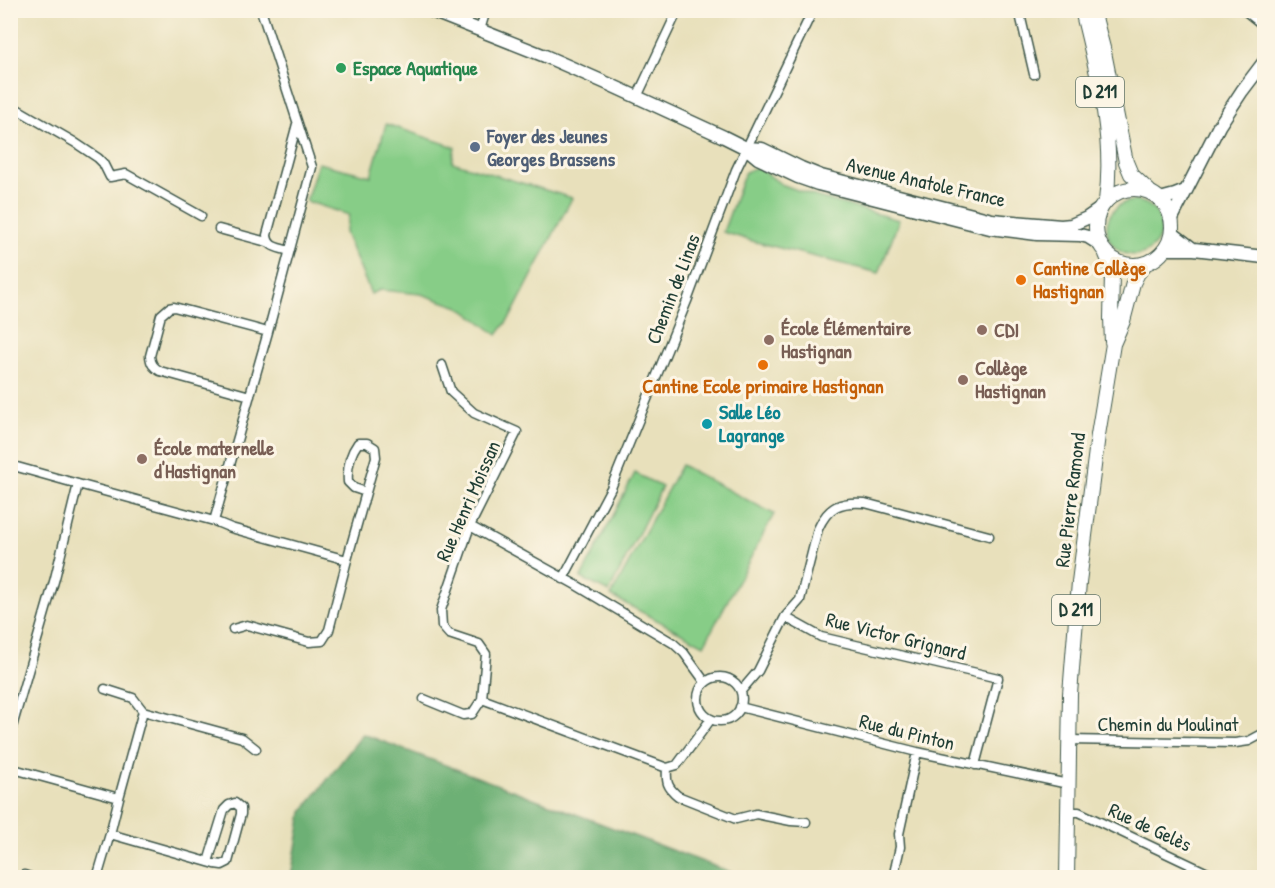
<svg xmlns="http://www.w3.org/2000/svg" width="1275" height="888" font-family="'Patrick Hand',sans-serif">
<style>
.green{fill:#87cd87;stroke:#53855e;stroke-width:1.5}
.forest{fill:#6db074;stroke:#467654;stroke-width:1.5}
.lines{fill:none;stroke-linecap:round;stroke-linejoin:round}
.street-casing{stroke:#3d5548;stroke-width:11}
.secondary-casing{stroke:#3d5548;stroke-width:15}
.primary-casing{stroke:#3d5548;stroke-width:16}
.street{stroke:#fff;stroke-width:8}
.secondary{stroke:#fff;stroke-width:12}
.primary{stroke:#fff;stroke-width:14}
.leisure-dot{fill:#2e9e5b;stroke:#fcf5e5;stroke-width:2}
.service-dot{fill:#5c6f8a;stroke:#fcf5e5;stroke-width:2}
.food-dot{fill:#e8710a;stroke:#fcf5e5;stroke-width:2}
.education-dot{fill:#8d6e63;stroke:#fcf5e5;stroke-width:2}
.culture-dot{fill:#0f9aa8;stroke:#fcf5e5;stroke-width:2}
.labels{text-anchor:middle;stroke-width:6;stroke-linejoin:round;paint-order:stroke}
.shield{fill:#fcf5e5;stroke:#617469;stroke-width:1.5}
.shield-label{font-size:18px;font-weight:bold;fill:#1f3d34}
.leisure-label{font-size:20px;font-weight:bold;fill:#27864d;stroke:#fcf5e5;text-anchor:start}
.service-label{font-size:20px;font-weight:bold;fill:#4e5e75;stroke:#fcf5e5;text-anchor:start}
.street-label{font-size:20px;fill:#1f3d34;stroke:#fcf5e5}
.food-label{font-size:20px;font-weight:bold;fill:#c56008;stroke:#fcf5e5;text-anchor:start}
.education-label{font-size:20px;font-weight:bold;fill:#785e54;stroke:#fcf5e5;text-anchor:start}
.culture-label{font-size:20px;font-weight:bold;fill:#0d838f;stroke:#fcf5e5;text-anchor:start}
</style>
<rect width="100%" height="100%" fill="#fcf5e5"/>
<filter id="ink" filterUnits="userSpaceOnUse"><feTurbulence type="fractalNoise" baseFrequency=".0167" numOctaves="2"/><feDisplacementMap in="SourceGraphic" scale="12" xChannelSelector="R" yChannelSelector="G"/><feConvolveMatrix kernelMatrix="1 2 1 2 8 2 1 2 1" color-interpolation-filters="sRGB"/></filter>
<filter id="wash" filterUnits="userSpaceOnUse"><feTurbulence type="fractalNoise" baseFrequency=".008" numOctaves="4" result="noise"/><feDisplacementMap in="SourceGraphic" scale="24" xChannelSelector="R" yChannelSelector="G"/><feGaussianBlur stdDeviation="1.35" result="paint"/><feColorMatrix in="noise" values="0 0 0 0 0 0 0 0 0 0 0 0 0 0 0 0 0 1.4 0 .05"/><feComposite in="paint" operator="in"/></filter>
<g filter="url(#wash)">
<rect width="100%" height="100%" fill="#e8e0bb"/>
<!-- green -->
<path class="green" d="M386 124 455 147 452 162 572 198 511 316 497 335 478 320 459 307 421 294 380 290 371 294 345 233 349 215 306 201 318 163 371 176Z
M758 167 781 184 811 195 899 220 879 273 752 241 723 232 745 172Z
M1107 228a27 27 0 1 1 54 0a27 27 0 1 1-54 0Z
M681 465 774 514 704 645 611 596Z
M635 473 662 487 609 592 581 578Z"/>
<!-- forest -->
<path class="forest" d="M363 734 743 877H291L302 812Z"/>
</g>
<g filter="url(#ink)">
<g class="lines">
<!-- street casing -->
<g class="street-casing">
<path id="street" d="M1019 10 1034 74
M1244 10 1264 26
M480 30 486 10
M637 97 678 10
M10 105 74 142 98 158 103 163 110 177 126 174 201 216
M219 229 267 242
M289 251C278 247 268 248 267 235L297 124
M442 365 451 392 474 413 517 432 470 526 441 610 442 626 449 634 479 644 486 654 482 699 667 768
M250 396 160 371C153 367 151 364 150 356L161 315 169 308 174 307 268 332
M10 465 78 484
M214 521 231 528 347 560 329 630 322 641 309 642 247 625 233 629
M470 526 576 585 673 643 684 653 705 682
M347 560 376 457 375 448 367 443H358C350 454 347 469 348 482L354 488 366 492
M563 579 611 488 687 301 736 170 813 10
M785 617 800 600 818 529C828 506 841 501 865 503L989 536
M698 699a22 22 0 1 1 44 0a22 22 0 1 1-44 0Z
M105 689 133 698 143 711 119 798
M741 691 758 671 785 617 821 637 998 678 975 765
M424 699 463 715 472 714 482 699
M740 707 917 752 1068 784
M143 711 242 738 256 749
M711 719 677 765 667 768C666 782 667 787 678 796L736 819 756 814 791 821 806 822
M10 734 55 578 78 484 214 521 268 332 312 167 261 10
M1069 740 1235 743 1249 741 1264 733
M10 768 119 798 110 834 215 864 222 865 228 862 241 814V808L235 803 229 805 224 810 208 862
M1067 812H1079L1218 878
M24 875 33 878
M97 878 110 834
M900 878 898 876 895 869 900 847 899 834 917 752"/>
</g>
<!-- secondary casing -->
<g class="secondary-casing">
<path id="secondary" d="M429 10 545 56 613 86 724 137 746 148 758 158 798 177 818 184 990 228 1037 234 1080 235 1088 237 1099 244
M746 148 762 149 801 168 821 176 992 220 1014 222 1061 226 1071 225 1087 218 1100 209
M1160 199 1175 195 1185 191
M1171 220 1219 126 1242 91 1264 62
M1172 233 1193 249
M1165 249H1194L1264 257"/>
</g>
<!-- primary casing -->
<g class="primary-casing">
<path id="primary" d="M1082 10C1097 72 1115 137 1106 201
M1093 10 1104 52 1126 162 1131 174 1149 191
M1096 227a38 38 0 1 1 76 0a38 38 0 1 1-76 0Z
M1106 254 1112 268V275L1111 318 1112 342
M1067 878 1070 694 1079 582 1098 435 1113 344 1123 321 1133 283 1138 273 1146 263"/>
</g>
<!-- street -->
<use href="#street" class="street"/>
<!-- secondary -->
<use href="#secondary" class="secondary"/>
<!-- primary -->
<use href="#primary" class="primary"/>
</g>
</g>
<!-- markers -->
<circle class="leisure-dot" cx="341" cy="68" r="6"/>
<circle class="service-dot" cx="475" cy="147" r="6"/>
<g class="food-dot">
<circle cx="1021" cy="280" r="6"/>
<circle cx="763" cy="365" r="6"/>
</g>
<g class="education-dot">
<circle cx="982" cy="330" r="6"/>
<circle cx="769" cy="340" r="6"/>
<circle cx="963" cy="380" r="6"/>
<circle cx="142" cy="459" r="6"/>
</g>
<circle class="culture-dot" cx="707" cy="424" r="6"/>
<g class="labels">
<!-- shield labels -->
<g class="shield">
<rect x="1076" y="77" width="48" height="30" rx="4.5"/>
<rect x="1052" y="595" width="48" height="30" rx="4.5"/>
</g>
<g class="shield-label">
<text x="1100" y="98">D 211</text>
<text x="1076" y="616">D 211</text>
</g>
<!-- leisure labels -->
<g class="leisure-label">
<text x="353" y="75">Espace Aquatique</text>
</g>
<!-- service labels -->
<g class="service-label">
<text x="487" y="143">Foyer des Jeunes<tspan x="487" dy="23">Georges Brassens</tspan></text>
</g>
<!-- street labels -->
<g class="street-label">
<text transform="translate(926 182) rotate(13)" y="7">Avenue Anatole France</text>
<text transform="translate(673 289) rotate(-69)" y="7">Chemin de Linas</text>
<text transform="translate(1070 500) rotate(-83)" y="7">Rue Pierre Ramond</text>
<text transform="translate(468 501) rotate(-66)" y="7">Rue Henri Moissan</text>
<text transform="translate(896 636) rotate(14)" y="7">Rue Victor Grignard</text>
<text x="1168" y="731">Chemin du Moulinat</text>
<text transform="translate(907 732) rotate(14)" y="7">Rue du Pinton</text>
<text transform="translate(1150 827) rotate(25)" y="7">Rue de Gelès</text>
</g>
<!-- food labels -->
<g class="food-label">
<text x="1033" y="275">Cantine Collège<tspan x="1033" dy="23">Hastignan</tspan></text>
<text x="763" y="393" text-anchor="middle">Cantine Ecole primaire Hastignan</text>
</g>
<!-- education labels -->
<g class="education-label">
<text x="781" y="335">École Élémentaire<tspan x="781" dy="23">Hastignan</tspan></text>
<text x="994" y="337">CDI</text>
<text x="975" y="375">Collège<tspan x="975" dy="23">Hastignan</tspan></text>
<text x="154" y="455">École maternelle<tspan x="154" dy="23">d'Hastignan</tspan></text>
</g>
<!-- culture labels -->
<g class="culture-label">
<text x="719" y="419">Salle Léo<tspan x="719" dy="23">Lagrange</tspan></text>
</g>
</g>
<!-- margin -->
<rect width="1275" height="888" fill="none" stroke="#fcf5e5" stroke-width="36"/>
</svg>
